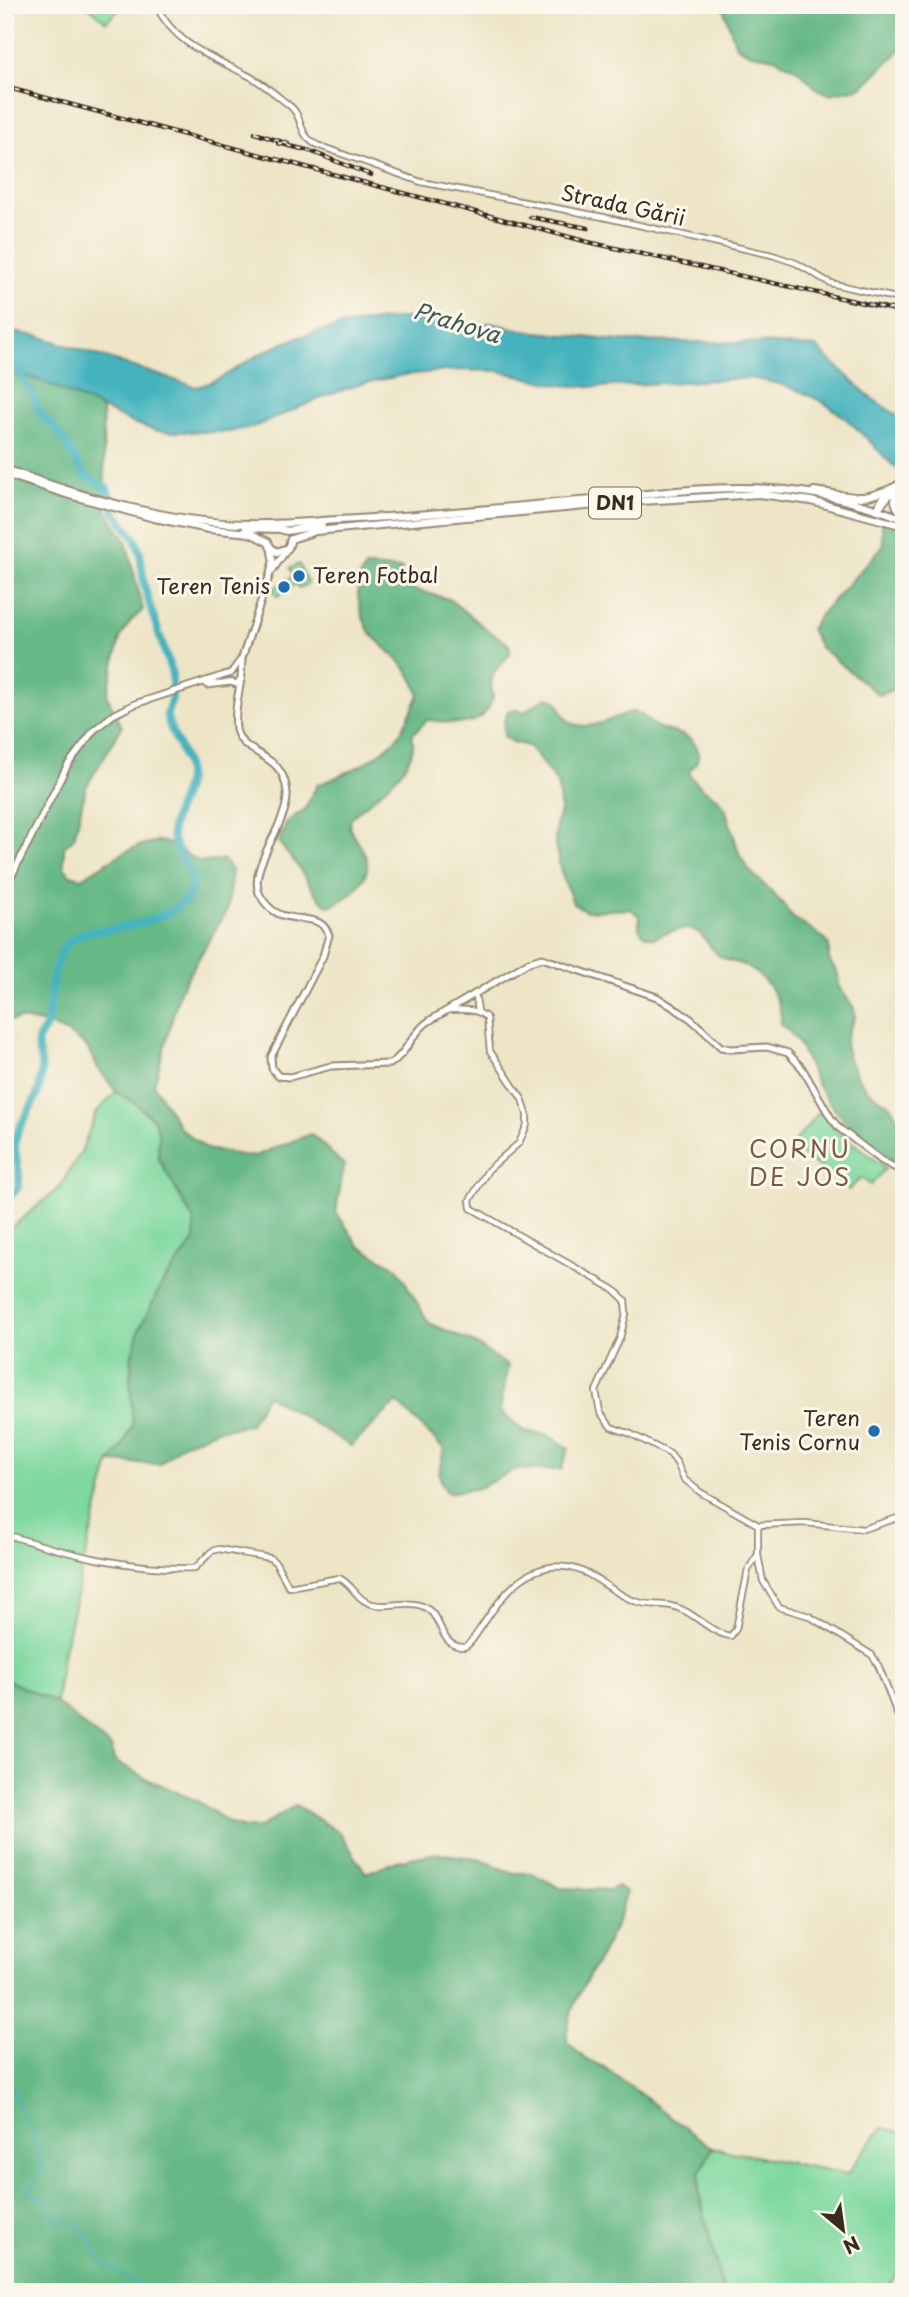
<svg xmlns="http://www.w3.org/2000/svg" width="909" height="2297" font-family="'Playpen Sans',sans-serif">
<style>
.green{fill:#7ed89f;stroke:#5c815e;stroke-width:2}
.forest{fill:#66b886;stroke:#507152;stroke-width:2}
.water{fill:#44b3be;stroke:#406e6e;stroke-width:2}
.lines{fill:none;stroke-linecap:round;stroke-linejoin:round}
.stream{stroke:#44b3be;stroke-width:2}
.river{stroke:#44b3be;stroke-width:8}
.tertiary-casing{stroke:#948872;stroke-width:8}
.secondary-casing{stroke:#948872;stroke-width:9}
.primary-casing{stroke:#948872;stroke-width:9}
.trunk-casing{stroke:#948872;stroke-width:10}
.tertiary{stroke:#fff;stroke-width:4.5}
.secondary{stroke:#fff;stroke-width:5}
.primary{stroke:#fff;stroke-width:5}
.trunk{stroke:#fff;stroke-width:6}
.rail-casing{stroke:#3b2a1e;stroke-width:4.5}
.rail{stroke:#fbf7ec;stroke-width:2;stroke-dasharray:5;stroke-linecap:butt}
.poi-dot{fill:#1f6fb2;stroke:#fbf7ec;stroke-width:2.5}
.labels{text-anchor:middle;stroke-width:6;stroke-linejoin:round;paint-order:stroke}
.shield{fill:#fbf7ec;stroke:#75685c;stroke-width:2}
.shield-label{font-size:19px;font-weight:bold;fill:#3b2a1e}
.street-label{font-size:21px;fill:#3b2a1e;stroke:#fbf7ec}
.poi-label{font-size:21px;fill:#3b2a1e;stroke:#fbf7ec;text-anchor:end}
.water-label{font-size:23px;font-style:italic;fill:#3e5a56;stroke:#fbf7ec}
.quarter-label{font-size:24px;letter-spacing:2px;fill:#7b5940;stroke:#fbf7ec}
</style>
<rect width="100%" height="100%" fill="#fbf7ec"/>
<filter id="ink" filterUnits="userSpaceOnUse"><feTurbulence type="fractalNoise" baseFrequency=".0143" numOctaves="2"/><feDisplacementMap in="SourceGraphic" scale="14" xChannelSelector="R" yChannelSelector="G"/><feConvolveMatrix kernelMatrix="1 2 1 2 8 2 1 2 1" color-interpolation-filters="sRGB"/></filter>
<filter id="wash" filterUnits="userSpaceOnUse"><feTurbulence type="fractalNoise" baseFrequency=".00686" numOctaves="4" result="noise"/><feDisplacementMap in="SourceGraphic" scale="28" xChannelSelector="R" yChannelSelector="G"/><feGaussianBlur stdDeviation="1.57" result="paint"/><feColorMatrix in="noise" values="0 0 0 0 0 0 0 0 0 0 0 0 0 0 0 0 0 1.4 0 .05"/><feComposite in="paint" operator="in"/></filter>
<g filter="url(#wash)">
<rect width="100%" height="100%" fill="#eee5c7"/>
<!-- green -->
<path class="green" d="M87 5H124L106 22Z
M299 564 308 584 299 588 296 584 277 596 273 589 291 577 296 582 290 568Z
M116 1092 134 1102 155 1121 159 1136 158 1157 194 1221 195 1240 162 1284 139 1330 132 1355 130 1381 133 1424 123 1446 110 1462 83 1564 61 1664 56 1703 5 1679V1233L59 1188 81 1152 96 1113Z
M821 1110 837 1131 886 1168 871 1185 861 1178 849 1190 791 1146Z
M882 2128 901 2132 904 2137V2262L885 2292H723L699 2193 700 2172 712 2148 848 2174 863 2151Z"/>
<!-- forest -->
<path class="forest" d="M720 5H904V46L862 87 829 94 816 88 798 70 775 58 749 53 736 46 724 10Z
M5 370 43 381 102 408 106 510 126 541 143 610 130 622 120 638 107 696 122 727 86 787 74 838 64 847V867L70 875 82 878C102 866 145 834 168 843 194 854 190 868 223 859L232 872 227 910 180 990 154 1085 180 1128 206 1149 252 1157 311 1134 344 1165 336 1212 359 1246 397 1268 429 1323 472 1342 508 1366 500 1411 524 1431 547 1435 569 1448 561 1470 516 1469 479 1488 448 1493C435 1477 440 1467 444 1449L397 1402 351 1446 267 1395 249 1425 217 1430 182 1444 160 1464 110 1462 123 1446 133 1424 130 1381 132 1355 139 1330 162 1284 195 1240 194 1221 158 1157 159 1136 155 1121 134 1102 116 1092 98 1068 87 1047 68 1033 47 1024 21 1019 5 1021Z
M904 490V685L879 695 820 647 810 629 820 615 883 546 882 521Z
M365 567 402 569 400 577 407 588 449 599 486 629 507 643 510 648V654C496 670 487 674 493 697 482 733 454 722 427 720L412 735C421 768 372 797 351 818L349 827C354 838 365 849 367 861 370 881 346 901 329 906 312 895 306 876 293 860 288 853 283 850 279 841L287 822 305 809 317 785C344 775 375 761 395 740 405 728 412 709 419 695 412 667 391 655 372 635 363 624 356 597 358 582 359 577 363 572 365 567Z
M547 697 556 700C561 707 563 719 571 723 595 734 622 710 635 712 644 713 649 724 657 727 671 733 694 733 698 751 699 760 696 765 690 770V776L703 789 718 799 725 808 740 856 749 870 782 903 792 917 825 939 829 945V960L838 974 839 987 854 1008 855 1018 848 1032 845 1045 850 1062 858 1078 868 1091 890 1105 904 1130V1166C871 1148 840 1121 820 1089 807 1068 802 1038 781 1025 783 1001 768 979 747 967 738 961 725 962 717 954 708 946 703 931 690 929 677 928 664 933 653 938L644 935 639 928V916L631 909 586 911 573 903 561 872 555 845 556 823 561 809 557 783 529 746 512 742 504 736V722L508 711 515 709 524 712Z
M5 1679 56 1703 111 1747 114 1760 145 1778 197 1801 231 1824 244 1828H259L296 1805 340 1833 366 1873 400 1860 438 1853 482 1860 512 1873H532L560 1888 610 1890 617 1886 626 1892C621 1916 609 1941 597 1962 582 1989 566 2010 567 2042L586 2060 604 2067 712 2148 700 2172 699 2193 723 2292H5Z"/>
<!-- water -->
<path class="water" d="M406 318 463 327 489 323 528 331 619 341 759 343 816 347 871 398 904 420V475C885 460 871 441 853 425 825 398 787 383 749 378L596 387 560 385 498 371 455 370 404 375 361 384 326 396 256 426 228 432H173L157 431 133 423 43 381 5 370V331L38 336 196 387C223 381 243 362 268 350 315 328 356 322 406 318Z"/>
<g class="lines">
<!-- stream -->
<path class="stream" d="M5 2075 9 2076 20 2109 36 2138 43 2168 29 2192 47 2201 56 2219 79 2224 103 2263 149 2292"/>
<!-- river -->
<path class="river" d="M5 354 31 391 40 414 55 428 66 443 84 475 107 488 114 511 135 539 140 553 144 584 150 606 172 674V698L167 713V718C172 738 189 757 187 778 185 798 171 815 172 835 174 853 192 865 192 883 192 911 142 924 120 928 105 931 88 929 74 938 61 946 57 961 54 974 50 991 51 1011 46 1027 44 1032 39 1035 38 1041 36 1048 40 1055 41 1062 42 1070 41 1080 39 1088 35 1106 21 1120 16 1137 10 1160 33 1188 5 1198"/>
</g>
</g>
<g filter="url(#ink)">
<g class="lines">
<!-- tertiary casing -->
<g class="tertiary-casing">
<path id="tertiary" d="M156 5C174 44 210 56 245 74 261 81 276 95 290 106 304 117 297 135 317 145L421 182 603 217 772 255 796 263 830 283 904 300
M475 993 478 1010
M447 1010C462 1010 475 1007 487 1018L490 1051 522 1099 527 1114V1125L519 1143 488 1170 470 1200 471 1208 613 1289 625 1300 626 1314 620 1338 596 1391 600 1412 611 1427 631 1434 670 1454 677 1463 684 1479 700 1492 758 1525 805 1523 863 1529 904 1516
M5 1470V1479
M5 1534C67 1554 129 1570 195 1568L212 1551 219 1549 270 1558 276 1563 289 1587 339 1578C352 1583 357 1601 372 1604 389 1609 414 1597 429 1610 443 1621 440 1646 463 1647 478 1648 504 1559 566 1567 594 1570 612 1595 638 1602 654 1607 666 1601 685 1611 699 1618 715 1635 731 1636L736 1629 748 1570 758 1554V1525
M758 1555 763 1581 779 1607 809 1616 872 1655 879 1667 904 1732"/>
</g>
<!-- secondary casing -->
<g class="secondary-casing">
<path id="secondary" d="M241 680C238 695 234 714 236 729 242 758 284 750 287 793 289 824 246 868 260 895 281 934 318 905 329 935L323 956 271 1057 272 1068 278 1076 290 1077 331 1066 390 1064C407 1054 412 1032 429 1021L529 962 542 958 657 997 691 1019 721 1047 731 1049 767 1047 788 1053 802 1068 831 1118 839 1128 882 1161 904 1172"/>
</g>
<!-- primary casing -->
<g class="primary-casing">
<path id="primary" d="M877 510 881 499 904 479
M877 510 895 489
M272 571 288 548
M207 685 231 682 236 684 241 680 242 658 270 574 273 561 271 548
M5 889 67 766 94 730 113 715 135 704 231 673 242 658"/>
</g>
<!-- trunk casing -->
<g class="trunk-casing">
<path id="trunk" d="M5 469C80 496 168 523 247 524 277 525 307 522 337 520 418 516 499 508 580 501 641 495 709 485 770 489 815 491 862 503 904 519
M5 474 66 494 154 518 209 529 250 533 268 542 271 548 277 552 288 548 291 539 316 531 640 501 759 494 811 501 904 526
M897 486C893 498 894 507 904 515
M814 491C854 496 857 504 897 486
M246 528 280 529 287 531 322 525"/>
</g>
<!-- tertiary -->
<use href="#tertiary" class="tertiary"/>
<!-- secondary -->
<use href="#secondary" class="secondary"/>
<!-- primary -->
<use href="#primary" class="primary"/>
<!-- trunk -->
<use href="#trunk" class="trunk"/>
<!-- rail casing -->
<g class="rail-casing">
<path id="rail" d="M5 87 588 242 904 312
M255 133 288 144
M278 143 310 151 371 175
M530 217 588 228"/>
</g>
<!-- rail -->
<use href="#rail" class="rail"/>
</g>
</g>
<!-- markers -->
<g class="poi-dot">
<circle cx="299" cy="576" r="7"/>
<circle cx="284" cy="587" r="7"/>
<circle cx="874" cy="1431" r="7"/>
</g>
<g class="labels">
<!-- shield labels -->
<rect class="shield" x="589" y="487.5" width="52" height="31" rx="5"/>
<g class="shield-label">
<text x="615" y="510">DN1</text>
</g>
<!-- street labels -->
<g class="street-label">
<text transform="translate(623 206) rotate(12)" y="7">Strada Gării</text>
</g>
<!-- poi labels -->
<g class="poi-label">
<text x="313" y="583" text-anchor="start">Teren Fotbal</text>
<text x="270" y="594">Teren Tenis</text>
<text x="860" y="1426">Teren<tspan x="860" dy="24">Tenis Cornu</tspan></text>
</g>
<!-- water labels -->
<g class="water-label">
<text transform="translate(457 323) rotate(17)" y="8">Prahova</text>
</g>
<!-- quarter labels -->
<g class="quarter-label">
<text x="800" y="1158">CORNU<tspan x="800" dy="28">DE JOS</tspan></text>
</g>
</g>
<!-- margin -->
<rect width="909" height="2297" fill="none" stroke="#fbf7ec" stroke-width="28"/>
<!-- north arrow -->
<g transform="translate(843 2230) rotate(151)" stroke="#fbf7ec" stroke-width="5" paint-order="stroke">
<path d="M0-5L12 26L0 18L-12 26Z" fill="#3b2a1e"/>
<text y="-10" font-size="19" font-weight="bold" text-anchor="middle" fill="#3b2a1e">N</text>
</g>
</svg>
